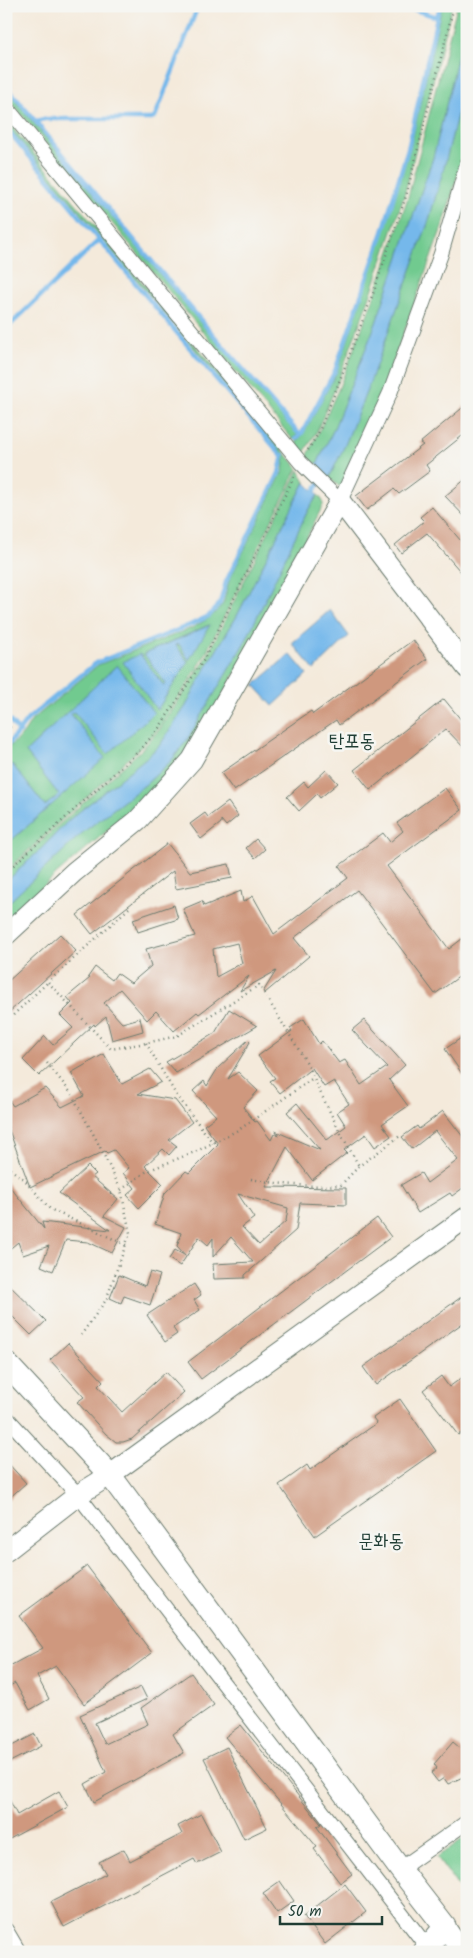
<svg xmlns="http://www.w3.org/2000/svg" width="473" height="1958" font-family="Kalam,'Poor Story',sans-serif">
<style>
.green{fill:#71ca8f;stroke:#488462;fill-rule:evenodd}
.water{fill:#75b8eb;stroke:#4a7a90}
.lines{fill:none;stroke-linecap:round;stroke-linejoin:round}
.stream{stroke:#75b8eb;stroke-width:4.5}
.building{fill:#cf987e;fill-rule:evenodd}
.street-casing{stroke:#6a7a6e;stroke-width:16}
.secondary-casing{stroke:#6a7a6e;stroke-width:22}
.primary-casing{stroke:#6a7a6e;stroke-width:24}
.path{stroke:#6a7a6e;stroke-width:2.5;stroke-dasharray:1 4;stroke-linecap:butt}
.street{stroke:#fff;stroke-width:14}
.secondary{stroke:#fff;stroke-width:20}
.primary{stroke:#fff;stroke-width:22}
.labels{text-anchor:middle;stroke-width:5;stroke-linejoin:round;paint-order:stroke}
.quarter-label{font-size:19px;fill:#1f3d34;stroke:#f6f6f2}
</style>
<rect width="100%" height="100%" fill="#f6f6f2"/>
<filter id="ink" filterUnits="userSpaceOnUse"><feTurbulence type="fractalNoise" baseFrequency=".02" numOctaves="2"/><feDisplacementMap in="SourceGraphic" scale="10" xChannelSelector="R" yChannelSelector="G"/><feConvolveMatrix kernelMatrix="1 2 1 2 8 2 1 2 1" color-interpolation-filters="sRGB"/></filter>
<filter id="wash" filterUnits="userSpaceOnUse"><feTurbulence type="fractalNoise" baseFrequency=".0096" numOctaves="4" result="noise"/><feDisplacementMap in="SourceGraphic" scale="20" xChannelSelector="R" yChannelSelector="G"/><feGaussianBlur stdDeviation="1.12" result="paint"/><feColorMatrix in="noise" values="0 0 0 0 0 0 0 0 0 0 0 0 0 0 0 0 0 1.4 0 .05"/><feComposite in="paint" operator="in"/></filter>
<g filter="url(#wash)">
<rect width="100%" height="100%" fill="#f4eadb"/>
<!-- green -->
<path class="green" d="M442 6H452L404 196 372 291 335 389 316 433 304 453 296 443 304 433 337 372 384 233 411 145Z
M457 6H467V13L451 86 433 158 376 323 333 431 317 464 307 457 338 390 376 292 408 197Z
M467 75V142L445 219 383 390 340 487 329 478 345 445 369 385 428 223 446 160Z
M6 90 208 332 297 434 293 440 6 96Z
M6 120 298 468 202 661 159 728 139 749 6 871V845L104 758 71 714 117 665 26 752 59 795 45 806 12 764 6 770V750L23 734 32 720 98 665 192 628 211 617 223 604 229 581 283 471 285 456 6 124ZM209 625 189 659 179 644 176 645 188 662 157 710 124 662 141 655 163 686 166 684 144 654Z
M299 470 305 482 237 616 209 663 186 706 160 745 146 758 69 820 42 848 6 882V873L140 751 160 729 204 662Z
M318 495 323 501V505L270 612 193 748 151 793 58 873 6 922V905L82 833 146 784 171 761 187 740 246 640 308 510Z
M467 1836V1899L437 1857Z"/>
<!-- water -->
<path class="water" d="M467 13V75L446 160 428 223 369 385 345 445 329 478 317 464 333 431 376 323 433 158 451 86Z
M305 482 318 495 308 510 246 640 187 740 171 761 146 784 82 833 6 905V882L42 848 69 820 146 758 160 745 186 706 209 663 237 616Z
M330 610 349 636 314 670 292 643Z
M210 625 189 660 179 644 176 645 188 662 157 710 123 662 140 654 164 686 166 684 144 654Z
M290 654 307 674 273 706 254 685Z
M117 665 154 713 108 754 74 712 71 714 105 758 6 845V770L12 764 45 806 59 795 26 752Z"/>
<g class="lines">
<!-- stream -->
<path class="stream" d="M403 6 437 17 440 6
M6 86 209 330 300 435
M36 121 44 119H152L155 117 198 6
M6 128 177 333 282 456
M6 329 99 240
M296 439 302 433 335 371 383 232 409 145 437 17
M312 495 327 470
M6 717 20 732
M6 747 28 719 96 663 190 625 209 616 220 603 226 582 279 473 283 455"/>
</g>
<g id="blocks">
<!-- building -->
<path class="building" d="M467 404V432L426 465 430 471 399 494 394 489 367 510 356 496 423 445 420 443Z
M467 478V519L445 496Z
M432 507 467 548V579L427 533 401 553 395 545 424 521 420 517Z
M413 640 427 659 339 725 336 720 234 791 221 773 311 711 313 714Z
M444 699 467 727V751L446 729 370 790 354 770Z
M326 770 338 783 320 798 317 794 299 811 287 797 304 782 308 787Z
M445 788 462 810 387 866 449 949 467 935V971L435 994 357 890 294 938 309 956 265 993 263 992 276 971 240 991 249 976 199 1014 197 1012 174 1031 156 1011 147 1020 120 989 104 1003 122 1023 140 1018 143 1031 112 1040 106 1016 95 1026 94 1024 39 1076 23 1060 45 1036 53 1045 73 1028 60 1015 72 1003 67 997 90 978 88 977 95 967 112 980 117 973 131 983 151 966 146 949 195 936 183 909 202 901 204 906 241 891 243 902 253 896 274 934 348 878 339 866 383 833 390 842 403 831 397 823ZM237 943 242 963 216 977 213 949Z
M228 802 238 816 226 826 221 820V823L201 839 190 824 205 813 208 817Z
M256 839 265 849 255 858 246 848Z
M167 843 190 872 229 864 232 878 176 889 173 871 92 934 77 915 167 844Z
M174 905 178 919 138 932 133 919Z
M60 934 76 951 6 1015V983Z
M229 1009 257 1026 176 1073 166 1062 215 1033Z
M304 1019 319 1044 322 1041 339 1063 345 1060 361 1085 387 1067 352 1030 364 1020 405 1065 389 1080 408 1106 382 1124 391 1136 375 1147 366 1134 344 1150 347 1153 312 1180 287 1147 266 1187 346 1188V1205L300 1203 296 1230 245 1275V1278L214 1279 213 1264 253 1262 231 1237 213 1257V1238L208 1245 199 1237 180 1266 169 1259 175 1250 186 1256 177 1246 181 1233 155 1224 165 1193 186 1171 189 1173 218 1144 204 1125 216 1116 193 1091 204 1081 207 1086 218 1068 248 1040 250 1042 228 1079 238 1072 258 1091 243 1107 255 1122 257 1121 271 1140 274 1134 279 1136 275 1131 320 1150 287 1112 297 1103 327 1140 346 1126 337 1112 349 1104 334 1081 324 1087 312 1068 280 1093 270 1081 275 1078 258 1056 292 1031 290 1028ZM238 1194 288 1208 286 1221 259 1245 242 1227 254 1218Z
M467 1034V1081L445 1049Z
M104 1054 122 1084 150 1069 161 1082 138 1094 175 1100 192 1122 169 1140 177 1146 169 1155 163 1149 145 1166 163 1184 139 1208 127 1195 135 1188 123 1173 129 1168 114 1150 107 1153 105 1151 30 1187 6 1122V1096L13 1106 45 1088 62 1107 84 1096 71 1073Z
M443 1111 467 1142V1185L452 1196 450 1193 418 1213 401 1185 421 1173 427 1183 458 1160 435 1131 412 1149 402 1137 417 1126 419 1129Z
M88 1166 96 1174 92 1177 118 1199 104 1216 126 1227 112 1253 88 1242 66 1240 53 1271 41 1266 49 1246 23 1255 18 1242 6 1252V1182L44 1229 42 1222 110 1230 59 1193Z
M377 1218 391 1237 201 1379 188 1362Z
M150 1272 160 1275 150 1305 124 1296 121 1303 110 1298 119 1275 145 1286Z
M6 1282 46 1321 31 1335 6 1310Z
M194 1284 201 1295 194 1300 200 1310 173 1328 177 1334 165 1342 147 1315Z
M467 1293V1320L376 1385 363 1367Z
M68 1343 103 1381 98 1386 122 1412 166 1372 184 1392 132 1439 123 1442H116L106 1434 77 1402 84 1397 50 1360Z
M467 1374V1429L458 1435 423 1390 441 1376 449 1387Z
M400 1399 436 1451 315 1536 279 1485 307 1465 310 1470 377 1423 373 1418Z
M6 1461 26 1483 6 1501Z
M87 1566 152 1653 84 1704 56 1666 37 1676 49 1699 30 1710 15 1683 6 1688V1668L43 1648 19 1616Z
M191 1673 214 1705 173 1734 184 1753 94 1802 85 1784 106 1772 80 1715 141 1687 147 1699 95 1723 105 1744 148 1724 141 1708Z
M241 1725 321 1824 317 1827 352 1874 340 1883 314 1849 317 1847 225 1737Z
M35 1734 41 1746 6 1764V1749Z
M453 1742 467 1754V1775L448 1784 444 1778 438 1782 431 1773 437 1768 434 1764Z
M227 1747 267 1828 244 1839 204 1758Z
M59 1791 68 1807 6 1841V1793L17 1815Z
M201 1814 221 1852 197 1864 194 1859 64 1927 51 1902 106 1874 99 1862 124 1849 130 1861 182 1834 178 1826Z
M280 1881 294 1901 277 1913 263 1893Z
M345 1884 366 1912 325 1944 304 1916Z"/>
</g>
</g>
<g filter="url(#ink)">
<use href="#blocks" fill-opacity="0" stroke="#6a7a6e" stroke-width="1"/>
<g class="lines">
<!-- street casing -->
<g class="street-casing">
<path id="street" d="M6 107 301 463 340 501 390 393 441 254 467 164
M6 1417 78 1495 428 1948
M400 1869 467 1822
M6 1930 19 1952"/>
</g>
<!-- secondary casing -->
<g class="secondary-casing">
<path id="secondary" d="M6 935 74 872 138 820 192 760 340 501 467 668
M6 1551 78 1495 110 1475 467 1217
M445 1927 462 1952"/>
</g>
<!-- primary casing -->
<g class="primary-casing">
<path id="primary" d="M6 1363 110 1475 400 1869 445 1927 424 1952"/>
</g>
<!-- path -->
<path class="path" d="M308 450 318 434 336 390 374 291 406 196 454 6
M6 724 12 729
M6 872 140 750 159 728 203 661 295 475
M129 908 48 982 111 1049 146 1043 177 1036 259 985 310 1068 317 1086 340 1132 359 1166
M6 1022 48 982
M146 1043 175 1093 213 1143
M47 1063 71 1093 97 1141 121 1190 130 1233 106 1300 81 1335
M6 1166 25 1180 50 1209 126 1245
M251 1179C283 1185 309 1187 341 1185L359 1166 400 1136
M121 1190 147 1171 197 1151 240 1129 313 1078"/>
<!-- street -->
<use href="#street" class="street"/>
<!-- secondary -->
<use href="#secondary" class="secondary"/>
<!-- primary -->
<use href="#primary" class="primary"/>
</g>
</g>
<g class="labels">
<!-- quarter labels -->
<g class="quarter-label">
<text x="352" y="747">탄포동</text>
<text x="381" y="1547">문화동</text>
</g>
</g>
<!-- margin -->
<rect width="473" height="1958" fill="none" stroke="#f6f6f2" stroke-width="25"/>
<!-- scale -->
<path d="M280 1916v8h102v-8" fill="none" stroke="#1f3d34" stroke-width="2.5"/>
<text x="288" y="1916" font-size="15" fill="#1f3d34" stroke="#f6f6f2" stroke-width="4" paint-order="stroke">50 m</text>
</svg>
